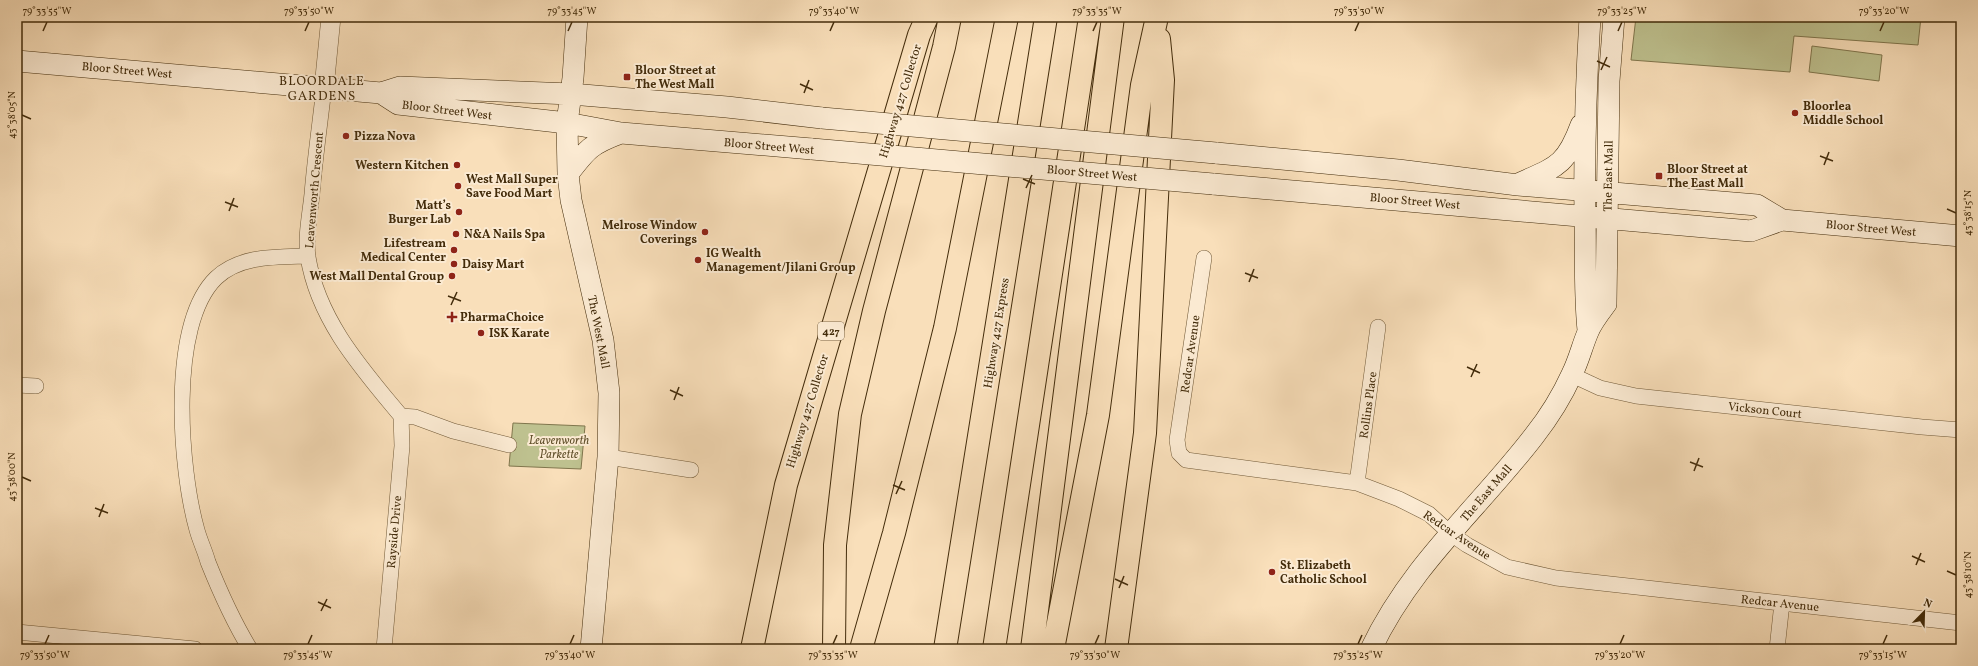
<svg xmlns="http://www.w3.org/2000/svg" width="1978" height="666" font-family="Vollkorn,serif">
<style>
.green{fill:#bec18f;stroke:#80764d}
.lines{fill:none;stroke-linecap:round;stroke-linejoin:round}
.minor-casing{stroke:#705937;stroke-width:16}
.tertiary-casing{stroke:#705937;stroke-width:20}
.secondary-casing{stroke:#432c0b;stroke-width:22}
.motorway-casing{stroke:#432c0b;stroke-width:24}
.minor{stroke:#fbead2;stroke-width:15}
.tertiary{stroke:#fbead2;stroke-width:19}
.secondary{stroke:#fbead2;stroke-width:21}
.motorway{stroke:#f9dfba;stroke-width:22}
.secondary-bridge-casing{stroke:#432c0b;stroke-width:22;stroke-linecap:butt}
.secondary-bridge{stroke:#fbead2;stroke-width:21}
.ticks{fill:none;stroke:#432c0b;stroke-width:1.5}
.poi-dot{fill:#8f2418;stroke:#fbead2;stroke-width:1.5}
.labels{text-anchor:middle;stroke-width:4;stroke-linejoin:round;paint-order:stroke}
.shield{fill:#fbead2;stroke:#7a6547;stroke-width:1}
.shield-label{font-size:11px;font-weight:bold;fill:#432c0b}
.street-label{font-size:12px;fill:#432c0b;stroke:#fbead2}
.poi-label{font-size:12px;font-weight:bold;fill:#432c0b;stroke:#fbead2;text-anchor:start}
.park-label{font-size:12px;font-style:italic;fill:#62512c;stroke:#fbead2}
.neighbourhood-label{font-size:13px;letter-spacing:1px;fill:#432c0b;stroke:#fbead2}
.neatline{fill:none;stroke:#432c0b;stroke-width:1.5}
.ticks-label{font-size:10px;text-anchor:middle;fill:#432c0b}
</style>
<rect width="100%" height="100%" fill="#f9dfba"/>
<filter id="stains"><feTurbulence type="fractalNoise" baseFrequency=".005" numOctaves="4"/><feColorMatrix values="0 0 0 0 .2 0 0 0 0 .09 0 0 0 0 .02 0 0 0 .5 -.17"/></filter>
<radialGradient id="worn" r=".72"><stop offset=".6" stop-color="#630" stop-opacity="0"/><stop offset="1" stop-color="#630" stop-opacity=".3"/></radialGradient>
<!-- green -->
<path class="green" d="M1636 17H1921L1918 45 1794 36 1790 72 1631 60Z
M1812 46 1882 55 1879 81 1809 72Z
M513 423 585 426 581 469 509 466Z"/>
<g class="lines">
<!-- minor casing -->
<g class="minor-casing">
<path id="minor" d="M324 88C320 123 315 158 312 194 310 214 305 237 308 257 318 320 362 369 401 416L415 417 453 431 509 445
M1204 258 1177 440 1179 453 1186 460 1357 483 1399 499 1429 514 1450 533 1467 545 1507 567 1556 578 1961 623
M1572 375 1600 388 1636 396 1922 427 1961 430
M17 385 36 386
M608 457 691 470
M1357 483 1378 327
M17 632 195 649
M250 649C233 621 220 592 208 562 205 551 200 541 197 530 180 470 168 325 216 278 240 255 277 257 308 256
M384 649 402 446 401 416
M1777 649 1782 603"/>
</g>
<!-- tertiary casing -->
<g class="tertiary-casing">
<path id="tertiary" d="M324 88 331 17"/>
</g>
<!-- secondary casing -->
<g class="secondary-casing">
<path id="secondary" d="M577 17 573 78 567 123 568 174 571 200 603 340 609 393 608 457 591 649
M17 61 381 93 400 87 571 94 727 107 822 118
M381 93 398 104 567 123 621 133 812 149
M1216 153 1398 170 1518 185 1757 205 1782 220
M568 174C587 149 591 144 621 133
M1213 184 1751 231 1782 220 1961 236
M1518 184C1556 167 1566 166 1581 125
M1588 330C1584 291 1586 254 1585 215 1584 149 1586 83 1590 17
M1371 649C1412 563 1478 509 1534 436 1549 417 1562 396 1572 374 1579 360 1582 346 1588 332 1592 322 1600 312 1606 304L1609 81 1614 17"/>
</g>
<!-- motorway casing -->
<g class="motorway-casing">
<path id="motorway" d="M752 649 786 485 919 35 927 17
M834 649 835 545 850 414 874 311 944 47 950 17
M861 649 894 533 945 328 1007 17
M945 649 1046 17
M994 649 1090 17
M1032 649 1113 17
M1053 649 1098 415 1142 85 1157 17
M1116 649 1145 433 1163 80 1159 39"/>
</g>
<!-- minor -->
<use href="#minor" class="minor"/>
<!-- tertiary -->
<use href="#tertiary" class="tertiary"/>
<!-- secondary -->
<use href="#secondary" class="secondary"/>
<!-- motorway -->
<use href="#motorway" class="motorway"/>
<!-- secondary-bridge casing -->
<g class="secondary-bridge-casing">
<path id="secondary-bridge" d="M822 118 1216 153
M812 149 1213 184"/>
</g>
<!-- secondary-bridge -->
<use href="#secondary-bridge" class="secondary-bridge"/>
</g>
<!-- ticks -->
<path class="ticks" d="M43 31 47 22M305 31 309 22M568 31 572 22M830 31 834 22M1093 31 1097 22M1355 31 1359 22M1618 31 1622 22M1880 31 1884 22M1597 61 1610 67M1601 70 1607 57M800 84 813 90M804 93 809 80M22 115 31 119M1820 156 1833 161M1824 165 1829 152M1023 179 1035 184M1026 188 1032 175M225 202 238 207M1947 209 1956 213M229 211 234 198M1245 273 1258 278M1249 282 1254 269M448 296 461 301M451 305 457 292M1467 367 1480 373M1471 377 1477 364M670 390 683 396M674 400 679 387M1690 462 1703 467M1694 471 1699 458M22 477 31 481M893 485 905 490M896 494 902 481M95 508 108 513M99 517 104 504M1912 556 1925 562M1916 565 1921 553M1947 571 1956 575M1115 579 1128 585M1119 588 1124 576M318 602 331 608M321 611 327 599M45 644 49 635M308 644 312 635M570 644 574 635M833 644 837 635M1095 644 1099 635M1358 644 1362 635M1620 644 1624 635M1883 644 1887 635"/>
<!-- markers -->
<g class="poi-dot">
<rect x="623" y="73" width="8" height="8" rx="2"/>
<circle cx="1795" cy="113" r="4"/>
<circle cx="346" cy="136" r="4"/>
<circle cx="457" cy="165" r="4"/>
<rect x="1655" y="172" width="8" height="8" rx="2"/>
<circle cx="458" cy="186" r="4"/>
<circle cx="459" cy="212" r="4"/>
<circle cx="705" cy="232" r="4"/>
<circle cx="456" cy="234" r="4"/>
<circle cx="454" cy="250" r="4"/>
<circle cx="698" cy="260" r="4"/>
<circle cx="454" cy="264" r="4"/>
<circle cx="452" cy="276" r="4"/>
<path d="M450 311h4v4h4v4h-4v4h-4v-4h-4v-4h4z"/>
<circle cx="481" cy="333" r="4"/>
<circle cx="1272" cy="572" r="4"/>
</g>
<g class="labels">
<!-- shield labels -->
<rect class="shield" x="818" y="322" width="26" height="18" rx="3"/>
<g class="shield-label">
<text x="831" y="335">427</text>
</g>
<!-- street labels -->
<g class="street-label">
<text transform="translate(127 70) rotate(5)" y="4">Bloor Street West</text>
<text transform="translate(900 101) rotate(-73)" y="4">Highway 427 Collector</text>
<text transform="translate(447 110) rotate(7)" y="4">Bloor Street West</text>
<text transform="translate(769 146) rotate(5)" y="4">Bloor Street West</text>
<text transform="translate(1092 173) rotate(5)" y="4">Bloor Street West</text>
<text transform="translate(1608 176) rotate(-89)" y="4">The East Mall</text>
<text transform="translate(314 190) rotate(-85)" y="4">Leavenworth Crescent</text>
<text transform="translate(1415 201) rotate(5)" y="4">Bloor Street West</text>
<text transform="translate(1871 228) rotate(5)" y="4">Bloor Street West</text>
<text transform="translate(599 332) rotate(79)" y="4">The West Mall</text>
<text transform="translate(996 333) rotate(-81)" y="4">Highway 427 Express</text>
<text transform="translate(1190 354) rotate(-82)" y="4">Redcar Avenue</text>
<text transform="translate(1368 405) rotate(-82)" y="4">Rollins Place</text>
<text transform="translate(1765 410) rotate(6)" y="4">Vickson Court</text>
<text transform="translate(807 411) rotate(-73)" y="4">Highway 427 Collector</text>
<text transform="translate(1486 493) rotate(-49)" y="4">The East Mall</text>
<text transform="translate(394 532) rotate(-85)" y="4">Rayside Drive</text>
<text transform="translate(1457 535) rotate(34)" y="4">Redcar Avenue</text>
<text transform="translate(1780 603) rotate(6)" y="4">Redcar Avenue</text>
</g>
<!-- poi labels -->
<g class="poi-label">
<text x="635" y="74">Bloor Street at<tspan x="635" dy="14">The West Mall</tspan></text>
<text x="1803" y="110">Bloorlea<tspan x="1803" dy="14">Middle School</tspan></text>
<text x="354" y="140">Pizza Nova</text>
<text x="449" y="169" text-anchor="end">Western Kitchen</text>
<text x="1667" y="173">Bloor Street at<tspan x="1667" dy="14">The East Mall</tspan></text>
<text x="466" y="183">West Mall Super<tspan x="466" dy="14">Save Food Mart</tspan></text>
<text x="451" y="209" text-anchor="end">Matt’s<tspan x="451" dy="14">Burger Lab</tspan></text>
<text x="697" y="229" text-anchor="end">Melrose Window<tspan x="697" dy="14">Coverings</tspan></text>
<text x="464" y="238">N&amp;A Nails Spa</text>
<text x="446" y="247" text-anchor="end">Lifestream<tspan x="446" dy="14">Medical Center</tspan></text>
<text x="706" y="257">IG Wealth<tspan x="706" dy="14">Management/Jilani Group</tspan></text>
<text x="462" y="268">Daisy Mart</text>
<text x="444" y="280" text-anchor="end">West Mall Dental Group</text>
<text x="460" y="321">PharmaChoice</text>
<text x="489" y="337">ISK Karate</text>
<text x="1280" y="569">St. Elizabeth<tspan x="1280" dy="14">Catholic School</tspan></text>
</g>
<!-- park labels -->
<g class="park-label">
<text x="559" y="444">Leavenworth<tspan x="559" dy="14">Parkette</tspan></text>
</g>
<!-- neighbourhood labels -->
<g class="neighbourhood-label">
<text x="322" y="85">BLOORDALE<tspan x="322" dy="15">GARDENS</tspan></text>
</g>
</g>
<!-- margin -->
<rect width="1978" height="666" fill="none" stroke="#f9dfba" stroke-width="44"/>
<!-- north arrow -->
<g transform="translate(1924 612) rotate(23)" stroke="#fbead2" stroke-width="3" paint-order="stroke">
<path d="M0-3L7 15L0 10L-7 15Z" fill="#432c0b"/>
<text y="-6" font-size="11" font-weight="bold" text-anchor="middle" fill="#432c0b">N</text>
</g>
<rect x="22" y="22" width="1934" height="622" class="neatline"/>
<g class="ticks-label">
<text x="47" y="14">79°33'55"W</text>
<text x="309" y="14">79°33'50"W</text>
<text x="572" y="14">79°33'45"W</text>
<text x="834" y="14">79°33'40"W</text>
<text x="1097" y="14">79°33'35"W</text>
<text x="1359" y="14">79°33'30"W</text>
<text x="1622" y="14">79°33'25"W</text>
<text x="1884" y="14">79°33'20"W</text>
<text transform="translate(11 115) rotate(-90)" y="4">43°38'05"N</text>
<text transform="translate(1967 213) rotate(-90)" y="4">43°38'15"N</text>
<text transform="translate(11 477) rotate(-90)" y="4">43°38'00"N</text>
<text transform="translate(1967 575) rotate(-90)" y="4">43°38'10"N</text>
<text x="45" y="658">79°33'50"W</text>
<text x="308" y="658">79°33'45"W</text>
<text x="570" y="658">79°33'40"W</text>
<text x="833" y="658">79°33'35"W</text>
<text x="1095" y="658">79°33'30"W</text>
<text x="1358" y="658">79°33'25"W</text>
<text x="1620" y="658">79°33'20"W</text>
<text x="1883" y="658">79°33'15"W</text>
</g>
<rect width="100%" height="100%" filter="url(#stains)"/>
<rect width="100%" height="100%" fill="url(#worn)"/>
</svg>
